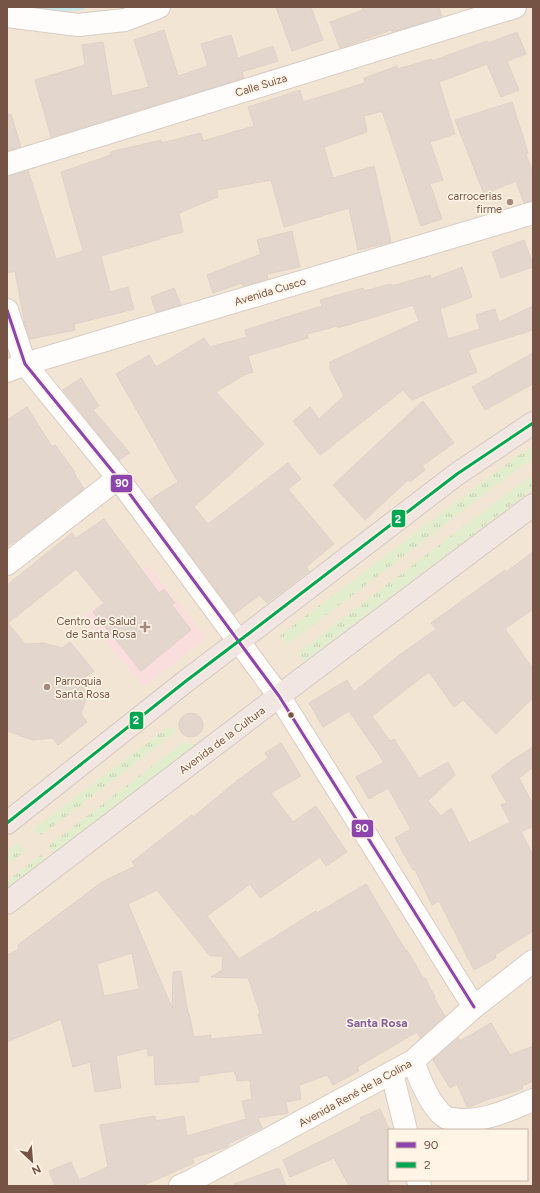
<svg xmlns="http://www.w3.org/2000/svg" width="540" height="1193" font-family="Figtree,sans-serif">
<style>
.residential{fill:#f3e5d4;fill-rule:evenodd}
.medical{fill:#fadede}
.grass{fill:url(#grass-tufts)}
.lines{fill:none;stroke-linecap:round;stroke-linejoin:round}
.stream{stroke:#c7e6e7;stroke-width:6}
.building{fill:#e3d7cd;stroke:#e0d1c7;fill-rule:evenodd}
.minor-casing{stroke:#d8ccc4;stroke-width:24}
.highway-casing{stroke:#d5cac2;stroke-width:24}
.minor{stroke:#fefdfb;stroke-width:22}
.highway{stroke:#f1e6e2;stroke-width:22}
.bus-1-casing{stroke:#fff4e6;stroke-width:6}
.bus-2-casing{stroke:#fff4e6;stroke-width:6}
.bus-1{stroke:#8e44ad;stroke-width:3}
.bus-2{stroke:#00a651;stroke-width:3}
.poi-dot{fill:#a28a7d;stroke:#fff4e6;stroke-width:1.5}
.bus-dot{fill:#755445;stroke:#fff4e6;stroke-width:1.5}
.labels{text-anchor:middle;stroke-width:3;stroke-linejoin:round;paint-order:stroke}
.street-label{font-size:11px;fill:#755445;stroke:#fff4e6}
.poi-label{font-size:11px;fill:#755445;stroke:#fff4e6;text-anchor:end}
.neighbourhood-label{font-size:12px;font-weight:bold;fill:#846099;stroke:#fff4e6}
.line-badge{stroke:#fff4e6;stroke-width:1.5}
.badge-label{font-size:11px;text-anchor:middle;font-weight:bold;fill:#fff}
</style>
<defs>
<pattern id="grass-tufts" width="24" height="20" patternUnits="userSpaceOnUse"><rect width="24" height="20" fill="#e2edce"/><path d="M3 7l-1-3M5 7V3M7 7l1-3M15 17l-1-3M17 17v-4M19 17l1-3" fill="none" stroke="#c5cdb2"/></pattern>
</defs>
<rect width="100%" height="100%" fill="#f7efe5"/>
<!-- residential -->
<path class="residential" d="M7 7H533V1186H7ZM389 1130H527V1180H389Z"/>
<!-- medical -->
<path class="medical" d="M148 565 206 638 144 686 84 617Z"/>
<!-- grass -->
<path class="grass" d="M533 447V460L521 467 287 645 279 636 517 456Z
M530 476 533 481V489L305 662 297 653Z
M169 726 177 731 42 835 32 830Z
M183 742 198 745 55 856 48 846Z
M18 843 25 851 7 865V851Z
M41 855 48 864 7 895V881Z"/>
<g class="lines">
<!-- stream -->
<path class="stream" d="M41 7 53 10 82 7"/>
</g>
<!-- building -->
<path class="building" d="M276 7H311L323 40 292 51Z
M362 7H439L442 17 392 32 391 30 340 48 330 22 363 10Z
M164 30 178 76 208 66 201 44 231 35 238 58 273 46 278 61 242 72 244 78 51 137 35 80 85 65 82 45 103 42 112 96 149 87 134 40Z
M517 32 526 54 507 61 519 90 501 97 487 64 439 82 455 134 430 142 443 180 430 184 442 219 421 226 382 111 364 116 367 132 324 147 333 178 374 166 391 242 358 250 349 208 284 227 271 180 217 190 218 197 179 213 183 232 160 238V239L101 256 110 292 128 287 134 309 74 324 75 330 30 339 25 325 15 271 7 273V176L28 170 56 259 83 251 61 172 111 155 110 152 161 140 162 143 201 133 203 141 254 126 248 107 300 90 303 102 365 83 364 78 397 66 398 69 432 59V61L487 41 488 43Z
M512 102 528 153 526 154 533 173V201L524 203 516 181 484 194 455 120Z
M11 114 21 147 7 151V115Z
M292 231 300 267 267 274 268 279 243 286 242 283 213 293 207 275 261 254 257 240Z
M524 240 533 264V267L501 278 492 252Z
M462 267 472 297 440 309 448 339 480 329 476 315 495 309 499 322 533 306V330L468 350 477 372 412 400 403 390 320 455 293 421 310 407 319 419 344 396 330 369V362L419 321 413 305 338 328 337 326 307 334 308 338 248 356 253 372 244 375 216 392 264 444 194 507 208 524 288 463 301 479 288 489 334 544 306 567 309 571 267 603 260 595 234 614 149 500 178 482 116 374 149 355 156 367 204 338 210 347 247 337 245 330 322 306 320 300 363 288 364 291 391 284 392 286 430 275 431 279Z
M174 288 181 305 156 312 151 297Z
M533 353V384L485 410 472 387Z
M81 378 99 406 93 410 130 453 119 460 63 390Z
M423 401 454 443 422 466 425 470 410 482 408 480 365 520 333 485Z
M27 407 52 447 55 445 75 472 74 473 84 489 55 510V511L17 540 7 546V420Z
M104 519 159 593 164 589 175 603 172 605 191 630 141 671 93 612 104 603 76 569 8 623 25 644 44 643 62 648 70 642 94 671 85 677 87 696 81 714 87 722 58 745 52 738 33 740 7 731V585L72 533 76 538Z
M533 552V609L505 629 533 669V698L496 734 463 700 454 707 429 672 409 687 372 716 390 741 394 739 419 778 448 762 455 775 428 801 441 816 451 808 469 843 510 822 501 805 507 803 491 776 511 761 533 747V767L519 778 533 805V826L521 832 533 855V931L495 955 496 958 474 970 439 901 432 905 415 870H413L395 838 411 829 388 788 369 799 356 777 384 762 349 711 323 727 309 703 347 680 354 692 398 656 436 629 431 623 505 570 506 572Z
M179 725a12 12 0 1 1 24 0a12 12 0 1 1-24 0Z
M281 743 301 776 271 793 293 822 316 806 347 852 326 866 320 857 260 898 250 884 207 916 239 959 316 911 317 913 366 884 406 951 407 950 423 978H425L435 997 434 998 445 1016 420 1038 417 1032 357 1067 359 1071 333 1085 327 1075 299 1085 301 1099 286 1102 288 1113 258 1118 262 1128 228 1144V1147H227L192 1158 194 1163 142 1186H55L49 1171 71 1162 79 1180 108 1167 100 1125 155 1116 156 1121 184 1116 187 1136 246 1119 242 1101 252 1099 250 1080 237 1081 236 1075H235L234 1071 199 1076V1082L155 1085 154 1055 148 1056 147 1048 116 1056 121 1088 95 1092 90 1062 73 1067 61 1019 7 1042V955L19 949 18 945 102 882 135 866 132 862 192 815 193 817 238 780 268 758 265 753ZM157 890 210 956H223L222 970 211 977 248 978 260 1013 258 1014 263 1034 211 1039V1035L194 1037 189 1013H188L181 971 173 972 172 1008 128 904ZM132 953 139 989 104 996 97 964Z
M491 1023 510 1055 533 1046V1081L522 1086 523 1089 486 1100 470 1107H467L457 1084 450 1088 433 1060 458 1038 460 1041Z
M380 1109 389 1129V1186H349L334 1158 290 1177 283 1160 361 1121 360 1118Z
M279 1168 286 1186H234V1184Z"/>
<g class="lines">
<!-- minor casing -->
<g class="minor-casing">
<path id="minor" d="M7 16 78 25 125 20 159 7
M7 164 515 7
M7 310 25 364 118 478 279 696 474 1007
M7 371 25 364 533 213
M7 564 118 478
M413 1061C419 1078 430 1106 445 1117 447 1119 450 1119 453 1119 480 1124 509 1110 533 1100
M392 1073 406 1130
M418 1180 420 1186
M180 1186 191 1181 413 1061 474 1007 533 961"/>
</g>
<!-- highway casing -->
<g class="highway-casing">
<path id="highway" d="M7 823 186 681 256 628 457 474 533 423
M7 903 279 696 533 505"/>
</g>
<!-- minor -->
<use href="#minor" class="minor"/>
<!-- highway -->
<use href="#highway" class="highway"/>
<!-- bus-1 casing -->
<g class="bus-1-casing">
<path id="bus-1" d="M7 310 25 364 118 478 279 696 474 1007"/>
</g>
<!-- bus-2 casing -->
<g class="bus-2-casing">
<path id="bus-2" d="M7 823 186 681 256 628 457 474 533 423"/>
</g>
<!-- bus-1 -->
<use href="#bus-1" class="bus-1"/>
<!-- bus-2 -->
<use href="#bus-2" class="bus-2"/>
</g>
<!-- markers -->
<g class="poi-dot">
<circle cx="510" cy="202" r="4"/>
<path d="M143 621h4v4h4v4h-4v4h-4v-4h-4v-4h4z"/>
<circle cx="47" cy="687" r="4"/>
</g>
<circle class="bus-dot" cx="291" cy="715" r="3.5"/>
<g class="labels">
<!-- street labels -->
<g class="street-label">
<text transform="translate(261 85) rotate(-17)" y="4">Calle Suiza</text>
<text transform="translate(270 291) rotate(-17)" y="4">Avenida Cusco</text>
<text transform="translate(222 740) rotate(-37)" y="4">Avenida de la Cultura</text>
<text transform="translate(355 1093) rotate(-29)" y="4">Avenida René de la Colina</text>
</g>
<!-- poi labels -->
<g class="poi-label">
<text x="502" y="200">carrocerias<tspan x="502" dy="13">firme</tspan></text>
<text x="136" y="625">Centro de Salud<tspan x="136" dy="13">de Santa Rosa</tspan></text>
<text x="55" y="685" text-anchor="start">Parroquia<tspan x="55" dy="13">Santa Rosa</tspan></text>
</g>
<!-- neighbourhood labels -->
<g class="neighbourhood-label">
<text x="377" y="1027">Santa Rosa</text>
</g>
</g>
<g class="line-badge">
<rect x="110" y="474" width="23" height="19" rx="4" fill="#8e44ad"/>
<rect x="391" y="509" width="15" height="19" rx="4" fill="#00a651"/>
<rect x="129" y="711" width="15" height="19" rx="4" fill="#00a651"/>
<rect x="351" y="819" width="23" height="19" rx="4" fill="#8e44ad"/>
</g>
<g class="badge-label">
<text x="122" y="487">90</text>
<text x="398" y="523">2</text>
<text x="136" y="724">2</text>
<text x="362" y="832">90</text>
</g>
<!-- border -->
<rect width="540" height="1193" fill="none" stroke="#755445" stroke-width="16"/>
<!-- legend -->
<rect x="388" y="1129" width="140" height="52" fill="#fff4e6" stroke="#c8b4a6"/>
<rect x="396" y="1142" width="20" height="6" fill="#8e44ad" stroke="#c8b4a6"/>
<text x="424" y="1149" font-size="12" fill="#755445">90</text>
<rect x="396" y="1162" width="20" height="6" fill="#00a651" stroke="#c8b4a6"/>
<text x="424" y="1169" font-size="12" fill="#755445">2</text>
<!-- north arrow -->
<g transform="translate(32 1161) rotate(154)" stroke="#fff4e6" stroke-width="3" paint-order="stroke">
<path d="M0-3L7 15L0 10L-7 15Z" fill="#755445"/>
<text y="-6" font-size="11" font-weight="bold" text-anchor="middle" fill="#755445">N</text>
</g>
</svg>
